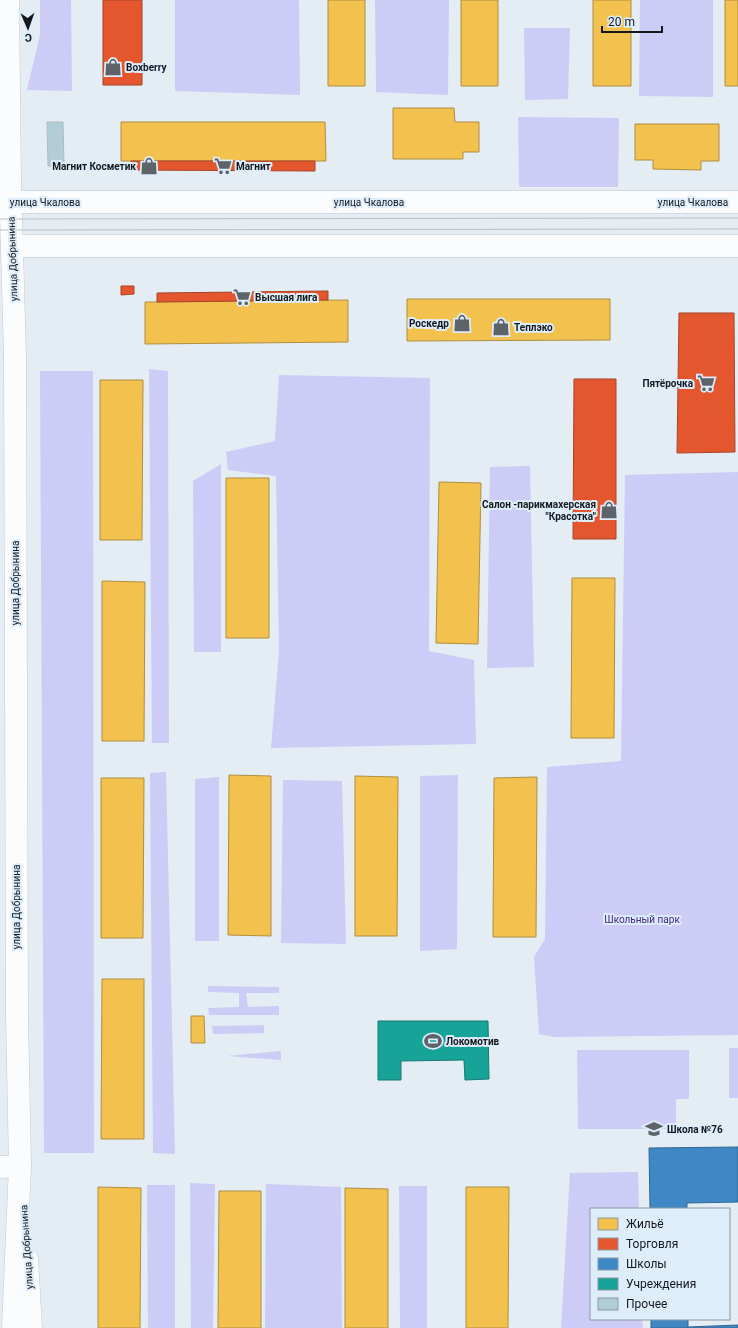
<svg xmlns="http://www.w3.org/2000/svg" width="738" height="1328" font-family="Roboto,sans-serif">
<style>
.green{fill:#cdccf6}
.homes{fill:#f2c14e;stroke:#af8f40}
.shops{fill:#e4572e;stroke:#a64429}
.schools{fill:#3f88c5;stroke:#326793}
.public{fill:#17a398;stroke:#167a73}
.building{fill:#b2cdd8;stroke:#b4bbc0}
.lines{fill:none;stroke-linecap:round;stroke-linejoin:round}
.minor-casing{stroke:#c4cad0;stroke-width:23}
.tertiary-casing{stroke:#c4cad0;stroke-width:23}
.secondary-casing{stroke:#c4cad0;stroke-width:23}
.minor{stroke:#fbfcfd;stroke-width:22}
.tertiary{stroke:#fbfcfd;stroke-width:22}
.secondary{stroke:#fbfcfd;stroke-width:22}
.tram{stroke:#bebfc1;stroke-width:1}
.labels{text-anchor:middle;stroke-width:4;stroke-linejoin:round;paint-order:stroke}
.poi-label{font-size:10px;font-weight:bold;fill:#14191e;stroke:#deedfa;text-anchor:start}
.street-label{font-size:10px;fill:#14191e;stroke:#deedfa}
.park-label{font-size:10px;fill:#412684;stroke:#deedfa}
</style>
<rect width="100%" height="100%" fill="#e4ecf4"/>
<!-- green -->
<path class="green" d="M40 0H71L72 91 27 90 40 35Z
M175 0H299L300 95 175 91Z
M375 0H449L448 95 376 92Z
M640 0H713V97L639 96Z
M524 28H570L568 99 525 100Z
M518 117 619 118 618 187H519Z
M149 369 168 371 169 743H152Z
M40 371H93L94 1153H44Z
M279 375 430 378 429 651 474 660 476 744 271 748 279 651 276 476 228 470 226 452 275 441Z
M221 464V652H194L193 481Z
M530 466 534 667 487 668 490 467Z
M738 472V1035L554 1037 539 1034 534 957 545 939 547 767 621 761 625 475Z
M166 772 175 1154 153 1153 150 773Z
M458 775 457 949 420 951V776Z
M219 777V941H195V779Z
M283 780 342 781 346 944 281 943Z
M208 986 279 987V993H246L248 1007 279 1006V1015H209L208 1008 239 1007V993L208 992Z
M264 1025V1033L213 1034 212 1026Z
M729 1048H738V1098H729Z
M577 1050H689V1099H676V1129H578Z
M281 1051V1060L227 1056Z
M638 1172 639 1209H591V1319H642L643 1328H561L570 1173Z
M190 1183 215 1184 213 1328H191Z
M266 1184 341 1187 342 1328H265Z
M147 1185H175V1328H148Z
M399 1186H427V1328H400Z"/>
<!-- homes -->
<path class="homes" d="M328 0H365V86H328Z
M461 0H498V86H461Z
M593 0H631V86H593Z
M725 0H738V86H725Z
M393 108H454L455 122H479V152H463V159H393Z
M121 122H325L326 161H121Z
M635 124H719V161H701V170L653 169V160H635Z
M407 299H610V340L407 341Z
M348 300V342L145 344V302Z
M100 380H143L142 540H100Z
M226 478H269V638H226Z
M439 482 481 483 478 644 436 643Z
M572 578H615L614 738H571Z
M102 581 145 582 144 741H102Z
M229 775 271 776V936L228 935Z
M355 776 398 777 397 936H355Z
M537 777 536 937H493L494 778Z
M101 778H144L143 938H101Z
M102 979H144V1139H101Z
M191 1016H204L205 1043H191Z
M98 1187 141 1188 140 1328H98Z
M466 1187H509L508 1328H466Z
M345 1188 388 1189V1328H345Z
M219 1191H261V1328H218Z"/>
<!-- shops -->
<path class="shops" d="M103 0H142V85H103Z
M131 161H315V171L131 170Z
M121 286H134V294L121 295Z
M328 291V300L157 302V293Z
M679 313H734L735 452 677 453Z
M574 379H616V539H573Z"/>
<!-- schools -->
<path class="schools" d="M738 1147V1202L687 1203V1209H650L649 1148Z
M651 1319H688V1327L738 1325V1328H651Z"/>
<!-- public -->
<path class="public" d="M378 1021H488L489 1079 465 1080 464 1060 401 1061V1080H378Z"/>
<!-- building -->
<path class="building" d="M47 122H63L64 166H48Z"/>
<g class="lines">
<!-- minor casing -->
<g class="minor-casing">
<path id="minor" d="M0 1167 20 1166"/>
</g>
<!-- tertiary casing -->
<g class="tertiary-casing">
<path id="tertiary" d="M10 202H738
M12 246H738"/>
</g>
<!-- secondary casing -->
<g class="secondary-casing">
<path id="secondary" d="M8 0 10 182 15 355 17 1015 20 1166 13 1328
M27 1259 31 1328"/>
</g>
<!-- minor -->
<use href="#minor" class="minor"/>
<!-- tertiary -->
<use href="#tertiary" class="tertiary"/>
<!-- secondary -->
<use href="#secondary" class="secondary"/>
<!-- tram -->
<path class="tram" d="M0 219 738 218
M0 230 738 229"/>
</g>
<!-- icons -->
<defs>
<g id="shop-bare" transform="scale(1.38)"><path d="M-5-2.5h2.3a2.7 3.5 0 0 1 5.4 0H5L5.5 6h-11ZM-1.5-2.5h3a1.5 2.3 0 0 0-3 0Z" fill="#5d6369" stroke="#deedfa" stroke-width="2.5" paint-order="stroke"/></g>
<g id="supermarket-bare" transform="scale(1.38)"><path d="M-6-5.5h2.5l.6 2H6L4.5 2H-2.5L-4.4-4H-6ZM-1.5 3.2a1.3 1.3 0 1 0 .1 0ZM3 3.2a1.3 1.3 0 1 0 .1 0Z" fill="#5d6369" stroke="#deedfa" stroke-width="2.5" paint-order="stroke"/></g>
<g id="stadium-bare" transform="scale(1.38)"><path d="M0-5a6.5 5 0 1 0 0 10a6.5 5 0 1 0 0-10ZM-3.5-1.8h7v3.6h-7Z" fill="#5d6369" stroke="#deedfa" stroke-width="2.5" paint-order="stroke"/></g>
<g id="school-bare" transform="scale(1.38)"><path d="M0-5L7-2L0 1L-7-2ZM-4 1L0 2.5L4 1V4Q0 6-4 4Z" fill="#5d6369" stroke="#deedfa" stroke-width="2.5" paint-order="stroke"/></g>
</defs>
<g fill-rule="evenodd">
<use href="#shop-bare" x="113" y="67"/>
<use href="#shop-bare" x="149" y="166"/>
<use href="#supermarket-bare" x="223" y="166"/>
<use href="#supermarket-bare" x="242" y="297"/>
<use href="#shop-bare" x="462" y="323"/>
<use href="#shop-bare" x="501" y="327"/>
<use href="#supermarket-bare" x="706" y="383"/>
<use href="#shop-bare" x="609" y="510"/>
<use href="#stadium-bare" x="433" y="1041"/>
<use href="#school-bare" x="654" y="1129"/>
</g>
<g class="labels">
<!-- poi labels -->
<g class="poi-label">
<text x="126" y="71">Boxberry</text>
<text x="136" y="170" text-anchor="end">Магнит Косметик</text>
<text x="236" y="170">Магнит</text>
<text x="255" y="301">Высшая лига</text>
<text x="449" y="327" text-anchor="end">Роскедр</text>
<text x="514" y="331">Теплэко</text>
<text x="693" y="387" text-anchor="end">Пятёрочка</text>
<text x="596" y="508" text-anchor="end">Салон -парикмахерская<tspan x="596" dy="12">"Красотка"</tspan></text>
<text x="446" y="1045">Локомотив</text>
<text x="667" y="1133">Школа №76</text>
</g>
<!-- street labels -->
<g class="street-label">
<text x="45" y="206">улица Чкалова</text>
<text x="369" y="206">улица Чкалова</text>
<text x="693" y="206">улица Чкалова</text>
<text transform="translate(12 259) rotate(-92)" y="4">улица Добрынина</text>
<text transform="translate(15 583) rotate(-90)" y="4">улица Добрынина</text>
<text transform="translate(16 907) rotate(-90)" y="4">улица Добрынина</text>
<text transform="translate(26 1247) rotate(-94)" y="4">улица Добрынина</text>
</g>
<!-- park labels -->
<g class="park-label">
<text x="642" y="923">Школьный парк</text>
</g>
</g>
<!-- legend -->
<rect x="590" y="1208" width="140" height="112" fill="#deedfa" stroke="#8d98a2"/>
<rect x="598" y="1218" width="20" height="12" fill="#f2c14e" stroke="#8d98a2"/>
<text x="626" y="1228" font-size="12" fill="#14191e">Жильё</text>
<rect x="598" y="1238" width="20" height="12" fill="#e4572e" stroke="#8d98a2"/>
<text x="626" y="1248" font-size="12" fill="#14191e">Торговля</text>
<rect x="598" y="1258" width="20" height="12" fill="#3f88c5" stroke="#8d98a2"/>
<text x="626" y="1268" font-size="12" fill="#14191e">Школы</text>
<rect x="598" y="1278" width="20" height="12" fill="#17a398" stroke="#8d98a2"/>
<text x="626" y="1288" font-size="12" fill="#14191e">Учреждения</text>
<rect x="598" y="1298" width="20" height="12" fill="#b2cdd8" stroke="#8d98a2"/>
<text x="626" y="1308" font-size="12" fill="#14191e">Прочее</text>
<!-- north arrow -->
<g transform="translate(28 28) rotate(178)" stroke="#deedfa" stroke-width="3" paint-order="stroke">
<path d="M0-3L7 15L0 10L-7 15Z" fill="#14191e"/>
<text y="-6" font-size="11" font-weight="bold" text-anchor="middle" fill="#14191e">С</text>
</g>
<!-- scale -->
<path d="M602 26v6h60v-6" fill="none" stroke="#14191e" stroke-width="2"/>
<text x="608" y="26" font-size="12" fill="#14191e" stroke="#deedfa" stroke-width="3" paint-order="stroke">20 m</text>
</svg>
